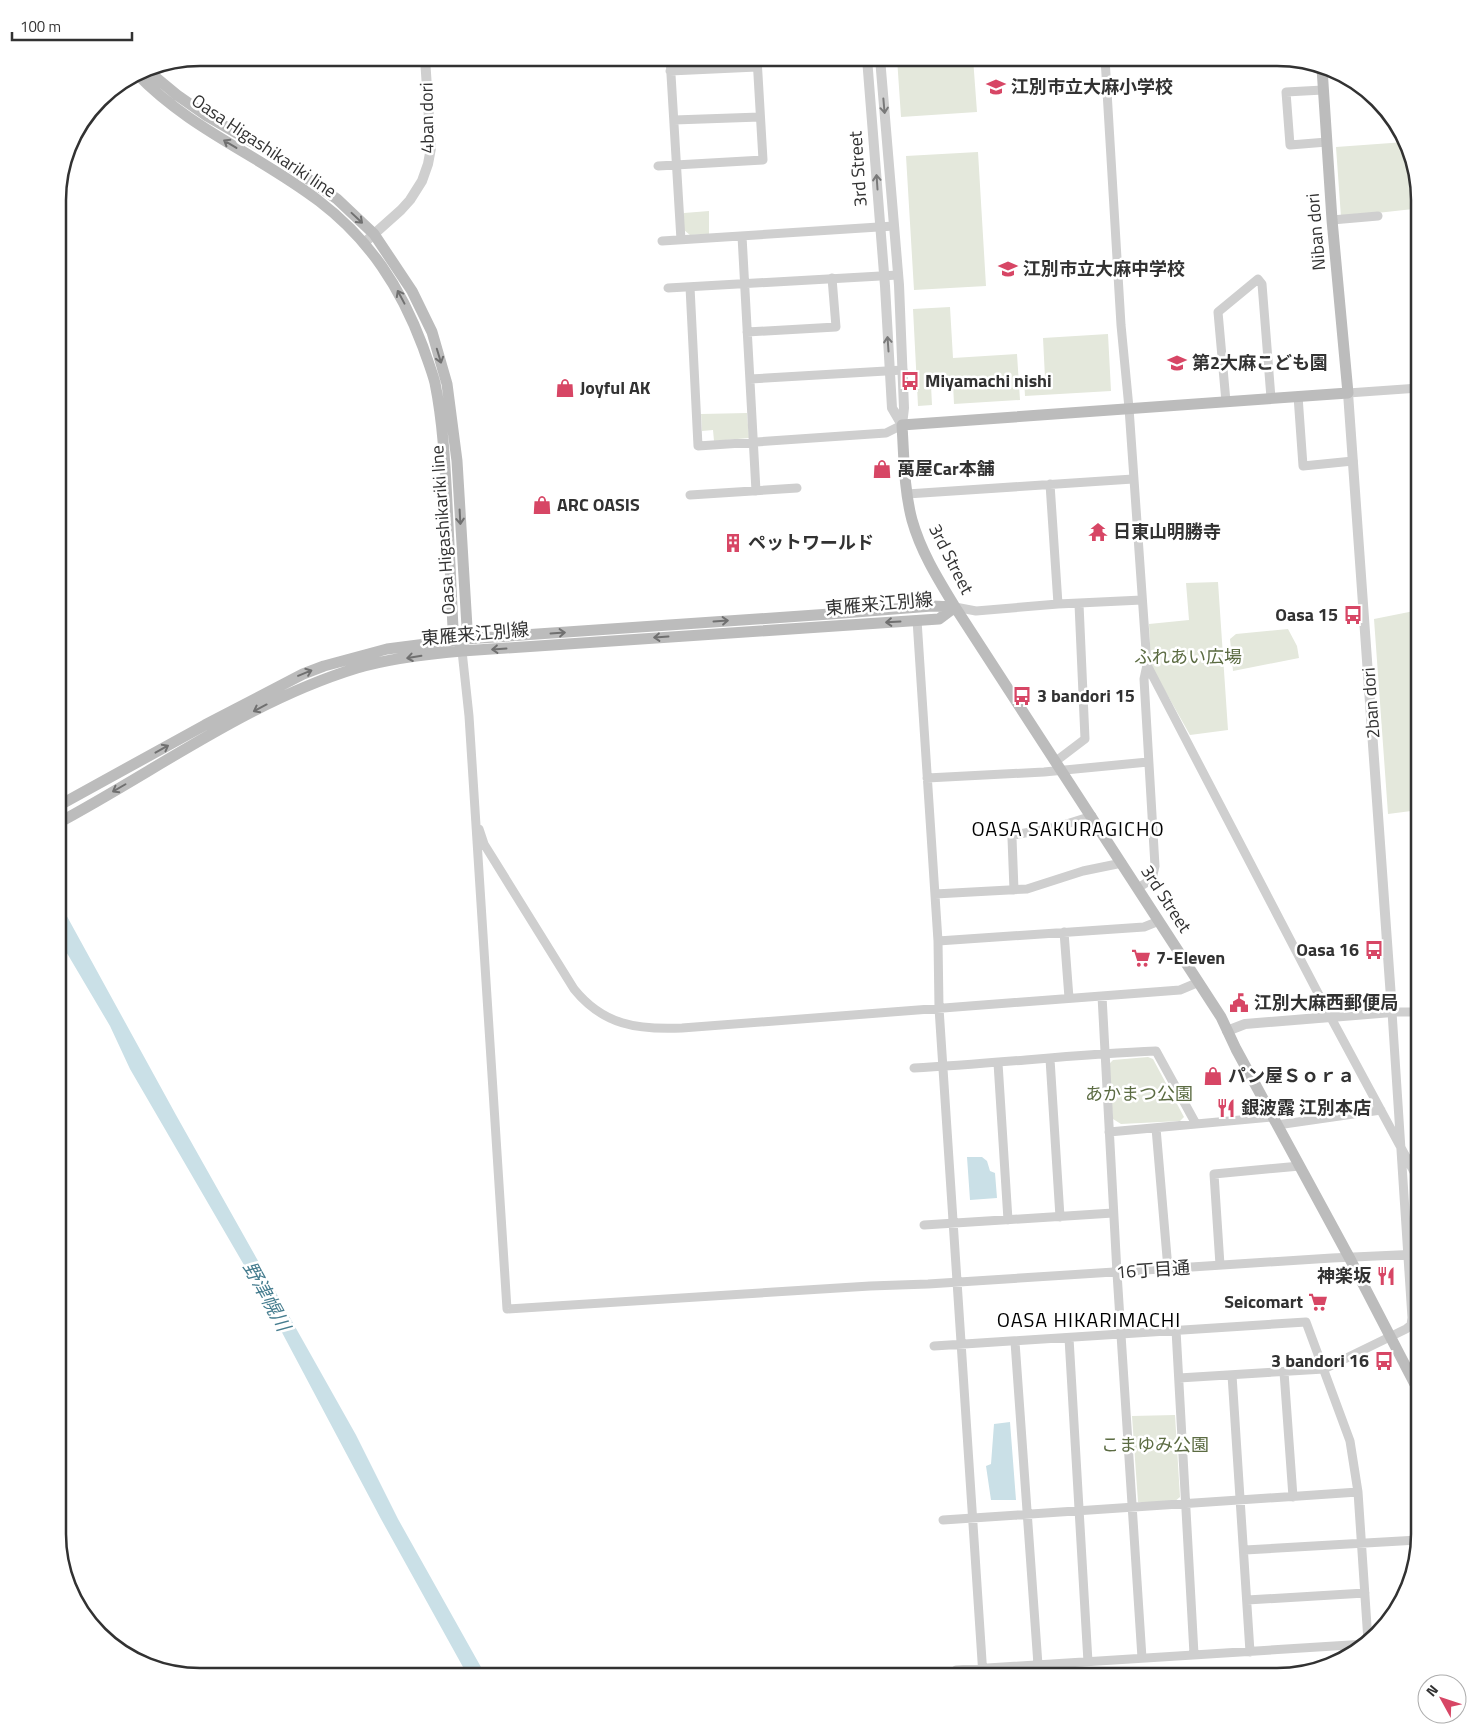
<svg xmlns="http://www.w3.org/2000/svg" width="1477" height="1734" font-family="'Titillium Web','Noto Sans JP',sans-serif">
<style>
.green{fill:#e4e8dc}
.water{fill:#cae0e7}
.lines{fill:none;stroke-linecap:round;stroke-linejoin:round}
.minor{stroke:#cfcfcf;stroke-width:9}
.tertiary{stroke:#cfcfcf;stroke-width:10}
.secondary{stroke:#bcbcbc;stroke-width:11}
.oneway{stroke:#797979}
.oneway2{stroke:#707070}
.labels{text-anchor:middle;stroke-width:5;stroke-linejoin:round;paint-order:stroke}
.poi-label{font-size:18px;font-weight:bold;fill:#323232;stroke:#fff;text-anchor:start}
.street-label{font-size:18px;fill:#323232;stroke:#fff}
.park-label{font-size:18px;fill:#5b6b42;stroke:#fff}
.water-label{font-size:19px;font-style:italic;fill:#467d8f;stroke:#fff}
.quarter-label{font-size:20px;letter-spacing:1px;fill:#000;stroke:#fff}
.rim{fill:none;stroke:#323232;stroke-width:2.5}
</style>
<rect width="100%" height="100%" fill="#fff"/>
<!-- green -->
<path class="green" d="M897 58H973L977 112 901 117Z
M1405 142 1408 148 1413 209 1341 217 1336 147Z
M978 152 986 286 914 290 906 156Z
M709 211V234L690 235 684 230V213Z
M950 307 953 358 1017 354 1020 400 954 404 953 384 931 385 932 405 918 406 913 309Z
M1108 334 1111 391 1025 396 1024 379 1045 378 1043 338Z
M747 413 749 438 714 441 713 430 702 431 701 414Z
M1218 582 1228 730 1190 735 1151 666 1149 624 1189 620 1186 583Z
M1419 610V810L1388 814 1374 619Z
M1288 629 1297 646 1299 658 1233 671 1230 639 1236 634Z
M1148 1057 1153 1059 1184 1117 1180 1121 1121 1124 1113 1119 1108 1065 1113 1060Z
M1175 1415 1180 1497 1174 1502H1138L1132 1416Z"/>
<!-- water -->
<path class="water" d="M58 900 176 1115 356 1435 398 1519 486 1676H468L381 1519 269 1308 130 1069 110 1026 58 938Z
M967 1157H982L987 1161 990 1171 995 1173 997 1198 970 1200Z
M1010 1422 1016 1500H991L986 1466 991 1464 994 1424Z"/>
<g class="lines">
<!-- minor -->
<path class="minor" d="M670 58 681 240
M1105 58 1121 325 1129 408 1147 665 1330 1016 1419 1181
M670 71 757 67
M1323 90 1286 92 1290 145 1327 142
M674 120 760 117
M658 166 763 160 757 58
M1332 220 1378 216
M742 236 756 491
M662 241 894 226
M690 287 698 446 886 433 902 425
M668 288 898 275
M747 332 836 327 832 278
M750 379 903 370
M1348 393 1419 388
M1298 396 1303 466 1353 461
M1226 402 1218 312 1258 279 1262 284 1271 398
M1050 484 1058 604
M907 494 1133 479
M690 495 797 488
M955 607 976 611 1058 604 1142 600
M917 620 938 941 939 1008 983 1676
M462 651 469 716 507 1309 870 1286 928 1284 1332 1258 1419 1254
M1056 761 1085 739 1079 604
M927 778 1044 772 1148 762
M479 829 484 844 574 989C603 1025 637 1030 682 1028L1180 990 1199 982
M1138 888 1152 879 1155 866 1144 679 1147 665
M1014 890 1012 838 1014 835 1057 827 1092 816
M935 894 1027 889 1083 871 1122 863
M1064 932 1069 998
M938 941 1144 927 1159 921
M1102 996 1117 1273 1142 1658
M1050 1059 1060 1217
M998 1063 1008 1220
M914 1068C995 1064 1075 1054 1156 1051L1196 1124
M1277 1125 1381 1110
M1156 1128 1168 1269
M1109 1132 1273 1117
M924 1225 1113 1213
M1220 1265 1214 1174 1300 1166
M1176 1330 1194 1654
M1069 1338 1088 1662
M1015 1342 1038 1665
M934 1346 1306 1322 1350 1441 1358 1492 1368 1641
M1284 1372 1293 1497
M1232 1375 1250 1652
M1179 1378 1324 1369 1406 1329 1411 1325 1412 1318 1392 1012H1419
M943 1520 1358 1492
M1245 1550 1418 1540
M1247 1600 1365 1593
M956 1670 1366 1644"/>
<!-- tertiary -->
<path class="tertiary" d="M867 58 885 286 892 408 902 425
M880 58 899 285 904 408 902 425
M364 243 401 210 410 200 422 181 428 164 431 148 425 58
M1227 1031 1245 1024 1392 1012 1348 393"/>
<!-- secondary -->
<path class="secondary" d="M147 68 154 76 177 95 207 116 268 151 337 199 374 234 412 291 432 332 447 384 457 461 467 627 463 645
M1322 68 1332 220 1348 393 902 425C904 457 904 490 912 520 921 552 938 579 955 607L1221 1017 1236 1049 1349 1257 1419 1392
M137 74C191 130 259 155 319 201 370 240 401 288 423 347 427 359 432 371 435 383 443 423 445 463 447 503 449 545 451 586 453 628L460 645
M58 806 205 725 303 674 324 666 387 649 465 639 830 614 932 606 955 607
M58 823C157 770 249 701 357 668 391 658 427 654 462 651L939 619 955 607"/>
</g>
<!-- one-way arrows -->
<defs><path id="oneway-shaft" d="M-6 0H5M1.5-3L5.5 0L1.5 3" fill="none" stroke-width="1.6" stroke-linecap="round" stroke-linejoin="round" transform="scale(1.25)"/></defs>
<g class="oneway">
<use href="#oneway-shaft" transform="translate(884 106) rotate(85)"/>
<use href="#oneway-shaft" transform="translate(877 182) rotate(-94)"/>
<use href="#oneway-shaft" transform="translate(888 344) rotate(-94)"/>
</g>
<g class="oneway2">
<use href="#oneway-shaft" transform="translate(230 144) rotate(-149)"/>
<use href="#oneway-shaft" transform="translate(357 218) rotate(43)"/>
<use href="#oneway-shaft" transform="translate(401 297) rotate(-118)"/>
<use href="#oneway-shaft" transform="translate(439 356) rotate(73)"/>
<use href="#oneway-shaft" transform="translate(460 517) rotate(87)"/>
<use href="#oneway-shaft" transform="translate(721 621) rotate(-4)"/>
<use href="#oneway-shaft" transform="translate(893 622) rotate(177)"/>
<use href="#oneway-shaft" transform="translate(558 633) rotate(-4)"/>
<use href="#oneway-shaft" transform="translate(661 637) rotate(176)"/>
<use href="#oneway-shaft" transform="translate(499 649) rotate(176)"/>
<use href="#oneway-shaft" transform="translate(414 657) rotate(171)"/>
<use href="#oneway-shaft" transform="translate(305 673) rotate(-22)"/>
<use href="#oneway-shaft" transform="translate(260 708) rotate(152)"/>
<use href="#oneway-shaft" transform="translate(162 749) rotate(-29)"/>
<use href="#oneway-shaft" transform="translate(119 788) rotate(150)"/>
</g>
<!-- icons -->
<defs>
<g id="school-bare" transform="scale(1.5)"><path d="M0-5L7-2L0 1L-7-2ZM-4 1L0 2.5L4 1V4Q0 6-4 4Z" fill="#d74665" stroke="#fff" stroke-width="2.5" paint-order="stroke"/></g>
<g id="bus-bare" transform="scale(1.5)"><path d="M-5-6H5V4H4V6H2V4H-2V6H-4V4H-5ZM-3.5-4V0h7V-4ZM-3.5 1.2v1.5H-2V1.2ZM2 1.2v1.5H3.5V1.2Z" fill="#d74665" stroke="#fff" stroke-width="2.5" paint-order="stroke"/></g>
<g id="shop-bare" transform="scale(1.5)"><path d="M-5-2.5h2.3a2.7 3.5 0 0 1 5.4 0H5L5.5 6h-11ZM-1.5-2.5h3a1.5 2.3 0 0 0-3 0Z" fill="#d74665" stroke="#fff" stroke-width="2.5" paint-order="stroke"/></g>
<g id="temple-bare" transform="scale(1.5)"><path d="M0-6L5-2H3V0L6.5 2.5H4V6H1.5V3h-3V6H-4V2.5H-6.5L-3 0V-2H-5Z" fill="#d74665" stroke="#fff" stroke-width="2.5" paint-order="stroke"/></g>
<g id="building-bare" transform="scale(1.5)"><path d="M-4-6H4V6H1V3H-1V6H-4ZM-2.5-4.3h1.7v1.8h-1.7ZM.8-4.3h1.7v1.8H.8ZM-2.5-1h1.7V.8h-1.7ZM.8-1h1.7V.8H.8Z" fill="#d74665" stroke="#fff" stroke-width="2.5" paint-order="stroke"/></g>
<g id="supermarket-bare" transform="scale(1.5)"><path d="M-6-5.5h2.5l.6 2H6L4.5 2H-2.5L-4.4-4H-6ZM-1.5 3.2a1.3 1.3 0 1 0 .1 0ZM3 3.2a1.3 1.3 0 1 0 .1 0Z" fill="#d74665" stroke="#fff" stroke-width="2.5" paint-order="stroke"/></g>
<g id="civic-bare" transform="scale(1.5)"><path d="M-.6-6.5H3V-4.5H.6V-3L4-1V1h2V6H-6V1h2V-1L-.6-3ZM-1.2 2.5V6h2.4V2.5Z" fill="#d74665" stroke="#fff" stroke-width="2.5" paint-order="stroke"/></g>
<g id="restaurant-bare" transform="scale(1.5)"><path d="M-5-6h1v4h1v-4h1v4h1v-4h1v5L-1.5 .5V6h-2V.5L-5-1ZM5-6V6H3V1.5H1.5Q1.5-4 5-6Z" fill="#d74665" stroke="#fff" stroke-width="2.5" paint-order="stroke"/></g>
</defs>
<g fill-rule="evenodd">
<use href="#school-bare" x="996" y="87"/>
<use href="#school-bare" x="1008" y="269"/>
<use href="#school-bare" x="1177" y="363"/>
<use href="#bus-bare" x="910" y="381"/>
<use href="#shop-bare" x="565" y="388"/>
<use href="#shop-bare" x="882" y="469"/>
<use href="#shop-bare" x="542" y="505"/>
<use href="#temple-bare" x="1098" y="532"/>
<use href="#building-bare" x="733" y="543"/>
<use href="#bus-bare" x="1353" y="615"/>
<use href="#bus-bare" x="1022" y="696"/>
<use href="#bus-bare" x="1374" y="950"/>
<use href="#supermarket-bare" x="1141" y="958"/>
<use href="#civic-bare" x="1239" y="1003"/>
<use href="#shop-bare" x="1213" y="1076"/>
<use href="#restaurant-bare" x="1226" y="1108"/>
<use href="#restaurant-bare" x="1386" y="1276"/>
<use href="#supermarket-bare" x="1318" y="1302"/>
<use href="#bus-bare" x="1384" y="1361"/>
</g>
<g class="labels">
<!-- poi labels -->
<g class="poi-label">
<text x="1011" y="93">江別市立大麻小学校</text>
<text x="1023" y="275">江別市立大麻中学校</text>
<text x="1192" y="369">第2大麻こども園</text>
<text x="925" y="387">Miyamachi nishi</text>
<text x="580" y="394">Joyful AK</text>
<text x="897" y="475">萬屋Car本舗</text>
<text x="557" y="511">ARC OASIS</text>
<text x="1113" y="538">日東山明勝寺</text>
<text x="748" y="549">ペットワールド</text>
<text x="1338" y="621" text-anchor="end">Oasa 15</text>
<text x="1037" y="702">3 bandori 15</text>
<text x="1359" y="956" text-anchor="end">Oasa 16</text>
<text x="1156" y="964">7-Eleven</text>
<text x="1254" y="1009">江別大麻西郵便局</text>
<text x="1228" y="1082">パン屋Ｓｏｒａ</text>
<text x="1241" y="1114">銀波露 江別本店</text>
<text x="1371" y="1282" text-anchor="end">神楽坂</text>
<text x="1303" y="1308" text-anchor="end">Seicomart</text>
<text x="1369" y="1367" text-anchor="end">3 bandori 16</text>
</g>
<!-- street labels -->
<g class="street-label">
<text transform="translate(427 118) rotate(-91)" y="6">4ban dori</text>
<text transform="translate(264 146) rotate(34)" y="6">Oasa Higashikariki line</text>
<text transform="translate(858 169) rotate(-94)" y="6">3rd Street</text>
<text transform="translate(1316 232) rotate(-95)" y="6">Niban dori</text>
<text transform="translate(443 530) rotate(-94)" y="6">Oasa Higashikariki line</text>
<text transform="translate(951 559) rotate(63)" y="6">3rd Street</text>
<text transform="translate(879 604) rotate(-5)" y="6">東雁来江別線</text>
<text transform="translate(475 634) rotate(-5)" y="6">東雁来江別線</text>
<text transform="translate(1371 703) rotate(-94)" y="6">2ban dori</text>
<text transform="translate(1166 899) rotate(57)" y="6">3rd Street</text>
<text transform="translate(1153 1270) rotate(-4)" y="6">16丁目通</text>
</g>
<!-- park labels -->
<g class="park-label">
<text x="1188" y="663">ふれあい広場</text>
<text x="1139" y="1100">あかまつ公園</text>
<text x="1155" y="1451">こまゆみ公園</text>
</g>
<!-- water labels -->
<g class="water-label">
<text transform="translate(267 1296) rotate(61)" y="7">野津幌川</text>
</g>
<!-- quarter labels -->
<g class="quarter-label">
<text x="1068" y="836">OASA SAKURAGICHO</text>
<text x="1089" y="1327">OASA HIKARIMACHI</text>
</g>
</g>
<!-- crop -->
<path d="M0 0H1477V1734H0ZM200 66H1277A134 134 0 0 1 1411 200V1534A134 134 0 0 1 1277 1668H200A134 134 0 0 1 66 1534V200A134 134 0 0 1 200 66Z" fill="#fff" fill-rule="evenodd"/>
<path class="rim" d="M200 66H1277A134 134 0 0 1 1411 200V1534A134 134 0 0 1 1277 1668H200A134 134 0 0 1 66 1534V200A134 134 0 0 1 200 66Z"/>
<!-- north arrow -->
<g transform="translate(1442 1699) rotate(310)"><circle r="24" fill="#ffffff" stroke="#adadad"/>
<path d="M0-4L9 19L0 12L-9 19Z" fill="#d74665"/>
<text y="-8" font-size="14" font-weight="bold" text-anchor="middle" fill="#323232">N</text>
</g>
<!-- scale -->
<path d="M12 32v8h120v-8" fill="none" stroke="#323232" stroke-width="2.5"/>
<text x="20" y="32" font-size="15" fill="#323232" stroke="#ffffff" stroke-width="4" paint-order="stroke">100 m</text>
</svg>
